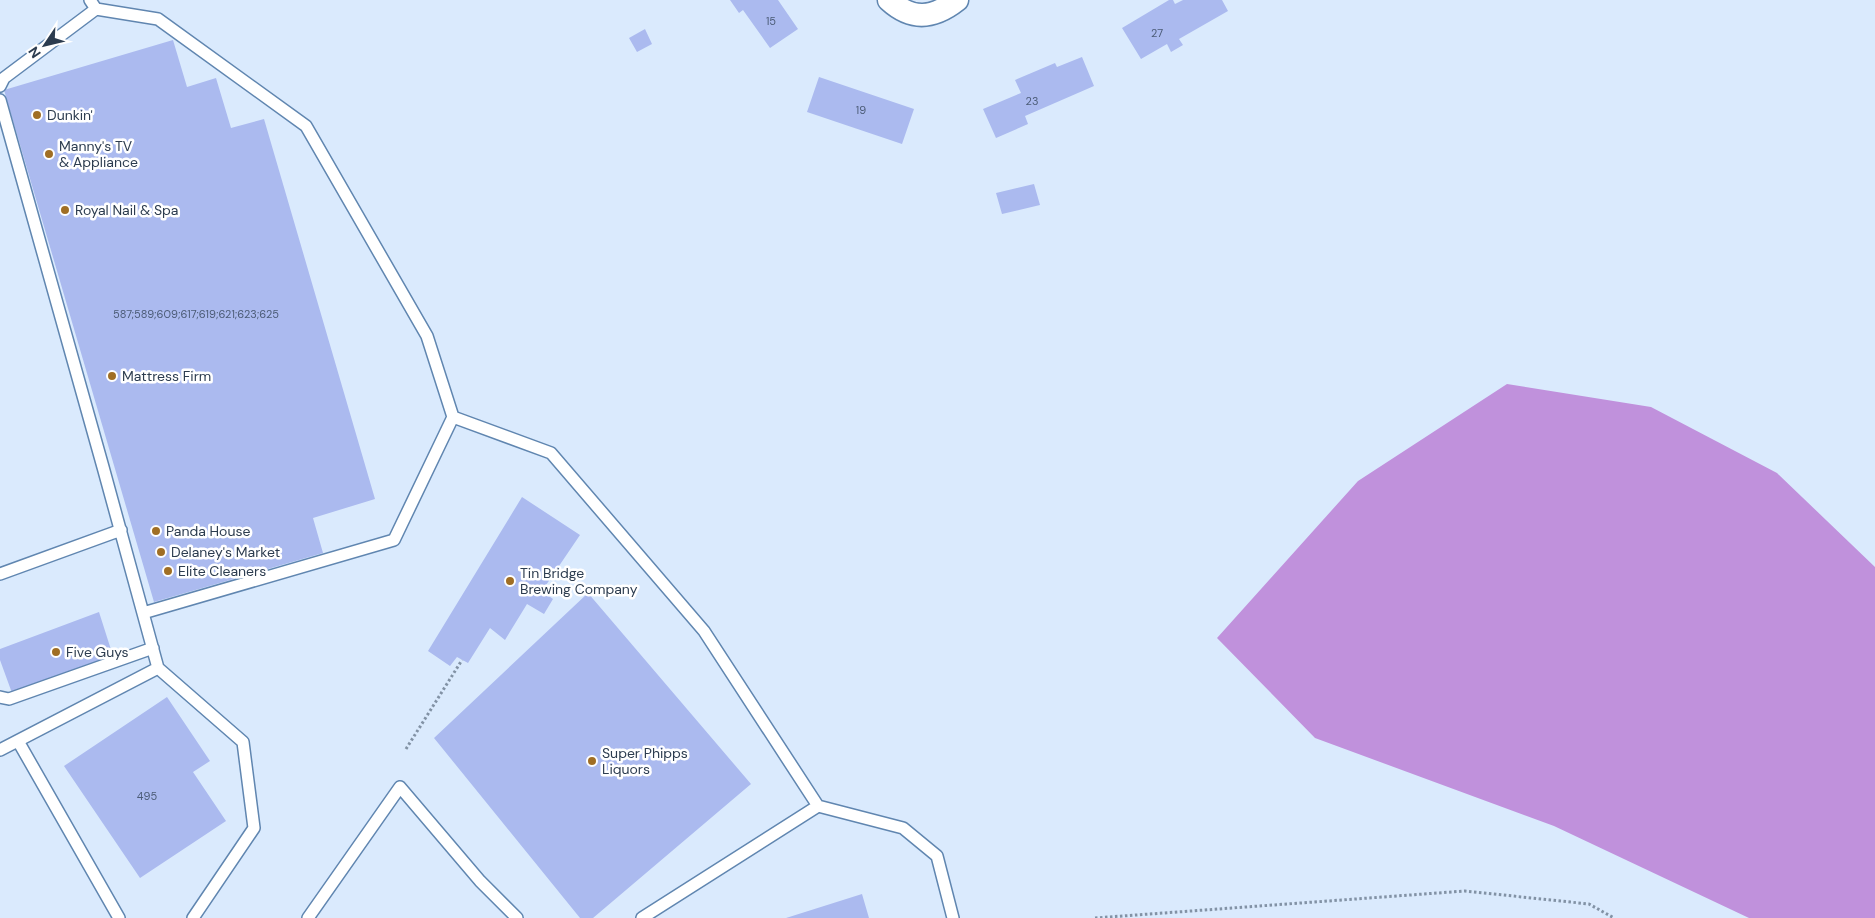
<svg xmlns="http://www.w3.org/2000/svg" width="1875" height="918" font-family="'DM Sans',sans-serif">
<style>
.water{fill:#c091dc}
.building{fill:#abbaef}
.lines{fill:none;stroke-linecap:round;stroke-linejoin:round}
.lane-casing{stroke:#6086b0;stroke-width:14}
.street-casing{stroke:#6086b0;stroke-width:25}
.path{stroke:#8292a5;stroke-width:3;stroke-dasharray:2.5 2.5;stroke-linecap:butt}
.lane{stroke:#fff;stroke-width:11}
.street{stroke:#fff;stroke-width:22}
.poi-dot{fill:#a06e24;stroke:#fff;stroke-width:2}
.labels{text-anchor:middle;stroke-width:5;stroke-linejoin:round;paint-order:stroke}
.number-label{font-size:11px;fill:#4c5c77}
.poi-label{font-size:14px;fill:#2c3c4f;stroke:#fff;text-anchor:start}
</style>
<rect width="100%" height="100%" fill="#daeafd"/>
<!-- water -->
<path class="water" d="M1507 384 1651 407 1777 473 1875 567V918H1749L1554 826 1315 738 1217 638 1358 481Z"/>
<!-- building -->
<path class="building" d="M730 0H778L798 29 770 48 743 10 739 13Z
M1169 0H1173L1175 4 1183 0H1222L1228 11 1179 39 1183 45 1171 52 1167 44 1141 59 1122 28Z
M645 29 652 44 637 52 629 38Z
M173 40 187 87 216 78 231 128 264 119 375 499 313 518 323 553 154 602 4 90Z
M1082 57 1094 86 1025 116 1028 124 996 138 983 109 1021 93 1015 80 1055 63 1057 67Z
M819 77 914 109 902 144 807 112Z
M1034 184 1040 205 1002 214 996 193Z
M522 497 580 535 542 591 553 599 544 614 527 604 505 640 490 628 468 663 457 657 450 666 428 651Z
M588 593 751 784 593 918H580L434 738Z
M99 612 113 656 12 693 0 660V649Z
M167 697 210 761 193 772 226 821 140 878 64 766Z
M862 894 869 918H786Z"/>
<g class="lines">
<!-- lane casing -->
<g class="lane-casing">
<path id="lane" d="M96 9 158 19 306 126 427 336 453 417 394 540 143 613
M0 86 4 78 96 9 90 0
M0 100 103 467 158 668 243 742 254 828 193 918
M453 417 551 453 704 631 818 806
M0 574 121 530
M0 697 9 699 153 648
M18 741 119 918
M0 750 158 668
M308 918 400 787 480 881 517 918
M642 918 818 806 903 828 937 856 953 918"/>
</g>
<!-- street casing -->
<g class="street-casing">
<path id="street" d="M889 0C912 21 933 19 957 0"/>
</g>
<!-- path -->
<path class="path" d="M406 749 462 660
M1095 918 1465 891 1589 904 1614 918"/>
<!-- lane -->
<use href="#lane" class="lane"/>
<!-- street -->
<use href="#street" class="street"/>
</g>
<!-- markers -->
<g class="poi-dot">
<circle cx="37" cy="115" r="5"/>
<circle cx="49" cy="154" r="5"/>
<circle cx="65" cy="210" r="5"/>
<circle cx="112" cy="376" r="5"/>
<circle cx="156" cy="531" r="5"/>
<circle cx="161" cy="552" r="5"/>
<circle cx="168" cy="571" r="5"/>
<circle cx="510" cy="581" r="5"/>
<circle cx="56" cy="652" r="5"/>
<circle cx="592" cy="761" r="5"/>
</g>
<g class="labels">
<!-- number labels -->
<g class="number-label">
<text x="771" y="25">15</text>
<text x="1157" y="37">27</text>
<text x="1032" y="105">23</text>
<text x="861" y="114">19</text>
<text x="196" y="318">587;589;609;617;619;621;623;625</text>
<text x="147" y="800">495</text>
</g>
<!-- poi labels -->
<g class="poi-label">
<text x="47" y="120">Dunkin'</text>
<text x="59" y="151">Manny's TV<tspan x="59" dy="16">&amp; Appliance</tspan></text>
<text x="75" y="215">Royal Nail &amp; Spa</text>
<text x="122" y="381">Mattress Firm</text>
<text x="166" y="536">Panda House</text>
<text x="171" y="557">Delaney's Market</text>
<text x="178" y="576">Elite Cleaners</text>
<text x="520" y="578">Tin Bridge<tspan x="520" dy="16">Brewing Company</tspan></text>
<text x="66" y="657">Five Guys</text>
<text x="602" y="758">Super Phipps<tspan x="602" dy="16">Liquors</tspan></text>
</g>
</g>
<!-- north arrow -->
<g transform="translate(45 45) rotate(235)" stroke="#ffffff" stroke-width="4" paint-order="stroke">
<path d="M0-4L9 19L0 12L-9 19Z" fill="#2c3c4f"/>
<text y="-8" font-size="14" font-weight="bold" text-anchor="middle" fill="#2c3c4f">N</text>
</g>
</svg>
